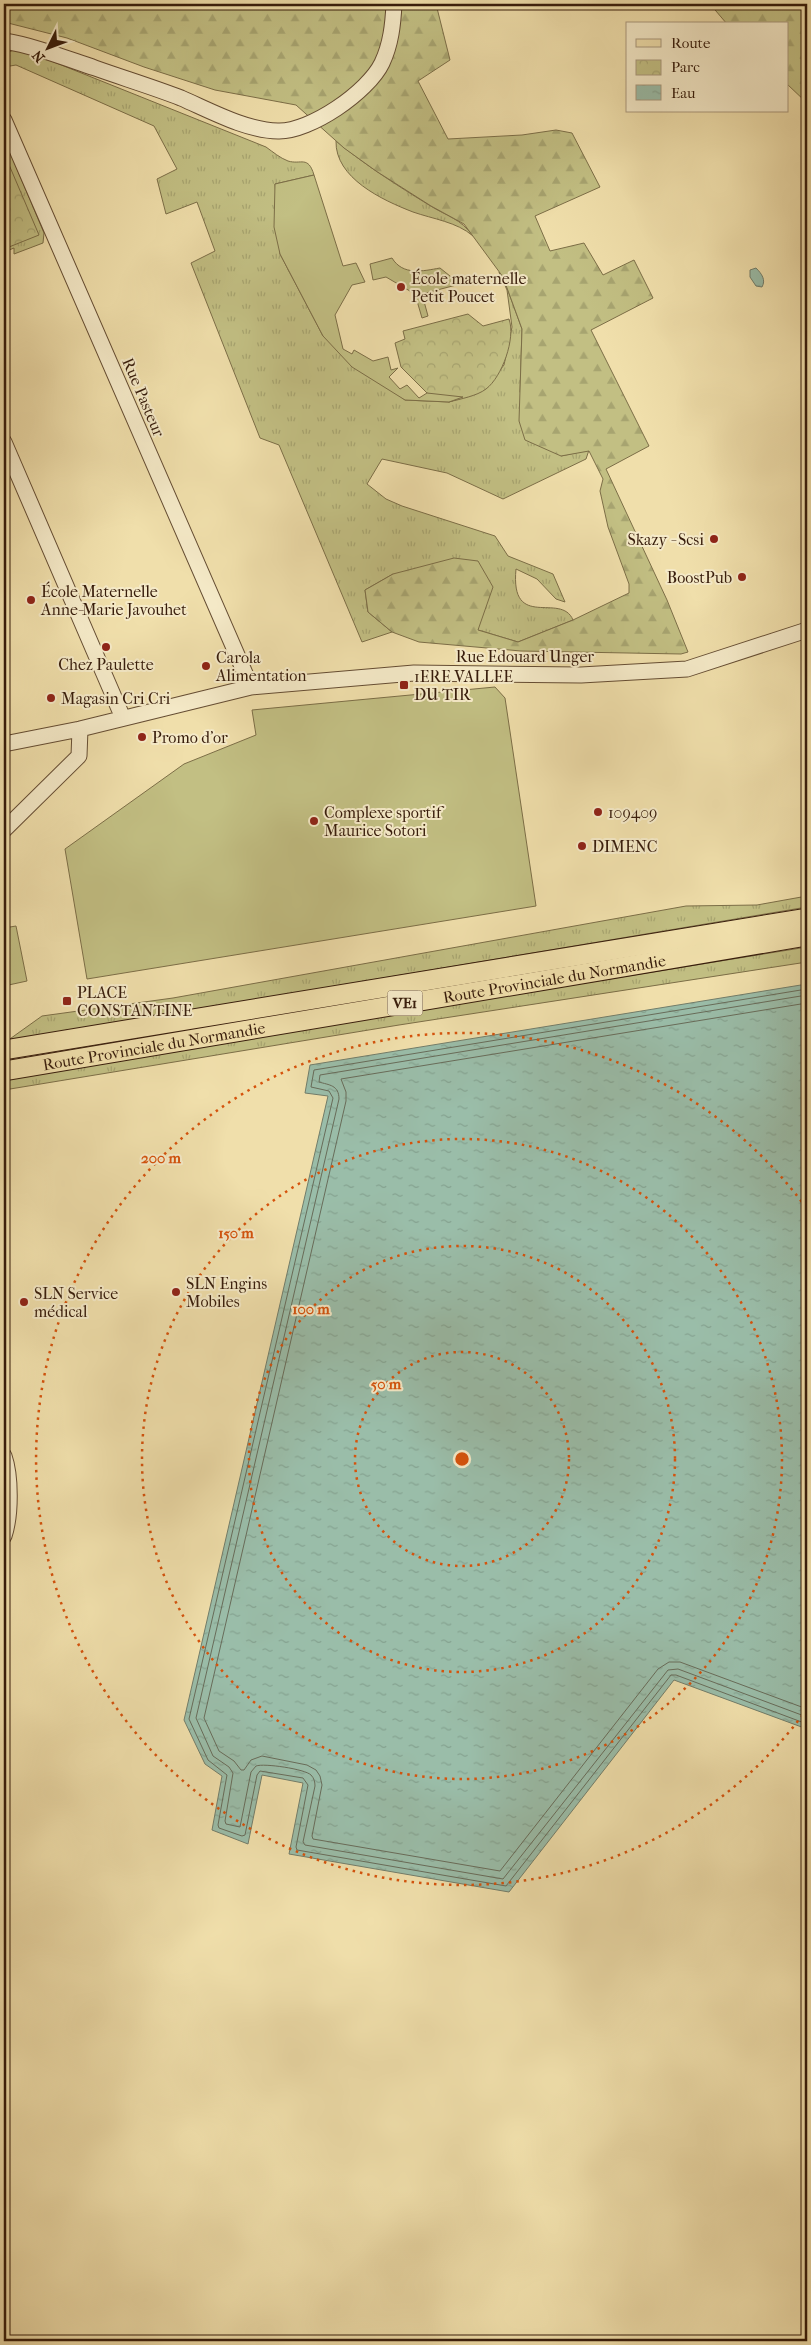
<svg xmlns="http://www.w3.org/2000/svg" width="811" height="2345" font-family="'IM FELL French Canon',serif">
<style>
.grass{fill:url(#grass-tufts);stroke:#7c6e47}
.forest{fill:url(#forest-firs);stroke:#7c6e47}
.park{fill:url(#park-crowns);stroke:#7c6e47}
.garden{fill:#c2bf83;stroke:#7c6e47}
.water{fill:url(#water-ripples);stroke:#727d6a}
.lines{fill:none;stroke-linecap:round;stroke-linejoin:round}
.shore{stroke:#686c5a;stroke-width:1}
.tertiary-casing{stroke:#654d33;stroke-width:17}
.primary-casing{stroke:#371c0b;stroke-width:21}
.tertiary{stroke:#f5eac8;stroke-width:15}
.primary{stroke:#f0dfab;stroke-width:19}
.ring{fill:none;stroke:#d6530c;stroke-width:2.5;stroke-dasharray:2.5 5}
.poi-dot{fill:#8f2418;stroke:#f5eac8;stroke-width:2}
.labels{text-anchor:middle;stroke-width:4;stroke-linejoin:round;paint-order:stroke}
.shield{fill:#f5eac8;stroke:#705a44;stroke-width:1}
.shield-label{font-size:15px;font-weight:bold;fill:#371c0b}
.poi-label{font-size:16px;fill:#371c0b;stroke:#f5eac8;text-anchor:start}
.street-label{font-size:16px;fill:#371c0b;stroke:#f5eac8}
.centre{fill:#d6530c;stroke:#f5eac8;stroke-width:2.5}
.ring-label{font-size:15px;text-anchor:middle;font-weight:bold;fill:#d6530c;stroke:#f5eac8;stroke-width:4;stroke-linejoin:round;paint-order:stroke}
</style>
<defs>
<pattern id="grass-tufts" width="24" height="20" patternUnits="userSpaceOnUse" patternTransform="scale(1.25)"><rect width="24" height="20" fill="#c2bf83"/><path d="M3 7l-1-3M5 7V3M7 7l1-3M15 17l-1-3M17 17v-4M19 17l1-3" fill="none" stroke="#a7a470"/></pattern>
<pattern id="forest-firs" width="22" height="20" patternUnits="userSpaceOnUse" patternTransform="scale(1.25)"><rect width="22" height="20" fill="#c2bf83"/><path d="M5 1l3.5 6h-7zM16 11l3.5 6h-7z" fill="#a7a470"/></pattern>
<pattern id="park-crowns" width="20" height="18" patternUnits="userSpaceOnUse" patternTransform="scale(1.25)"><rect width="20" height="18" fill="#c2bf83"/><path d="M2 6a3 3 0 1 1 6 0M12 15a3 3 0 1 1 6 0" fill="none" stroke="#a7a470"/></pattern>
<pattern id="water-ripples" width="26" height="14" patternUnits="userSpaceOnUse" patternTransform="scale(1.25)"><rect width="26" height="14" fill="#9abda9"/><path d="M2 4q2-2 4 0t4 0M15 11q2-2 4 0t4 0" fill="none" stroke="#85a290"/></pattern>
</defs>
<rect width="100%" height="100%" fill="#f0dfab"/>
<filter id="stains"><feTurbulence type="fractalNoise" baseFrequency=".004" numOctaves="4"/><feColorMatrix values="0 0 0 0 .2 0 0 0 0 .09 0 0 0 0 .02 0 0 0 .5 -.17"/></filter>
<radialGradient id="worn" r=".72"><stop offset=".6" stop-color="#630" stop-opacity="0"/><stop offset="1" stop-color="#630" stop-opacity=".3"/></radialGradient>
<!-- grass -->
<path class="grass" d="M217 4H267C250 12 234 10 217 4Z
M19 48 266 147C273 152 280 158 288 161 301 165 308 155 314 175L275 184 280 254 323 336 405 400 449 402 485 389 504 365 512 327 507 290 499 272 503 277 522 329 520 392 561 456 589 450 586 459 503 499 447 473 382 459 367 484 386 499 402 506 495 536 508 556 553 574 565 602 556 599 537 579 516 569C510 632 561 591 573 620L518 642 478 630 393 574 365 590 368 612 392 632 362 642 279 445 260 438 191 263 215 251 197 202 166 214 157 179 177 169 154 126 16 65 4 67V54Z
M4 138 44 233 43 243 14 254V248L4 252Z
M336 141C365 165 398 186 429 205 448 217 460 218 473 236 457 222 433 219 413 212 382 200 335 178 336 141Z
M807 896V907L7 1041 42 1016 173 998 686 906 757 905Z
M807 947V962L399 1025 4 1090V1077Z"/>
<!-- forest -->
<path class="forest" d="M4 4H217C234 10 250 12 267 4H436L450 60 418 81 448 139 522 135 556 130 572 133 600 187 535 216 550 251 584 243 603 275 634 260 653 298 591 330 649 446 606 469 667 600 688 652 681 654 521 651 419 642 392 632 368 612 365 590 393 574 454 558 478 561 493 587 478 630 518 642 573 620 629 593V584L608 527 600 491 603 479 589 451 561 456 525 440 519 421 522 329 503 277 464 224 431 206 376 171 344 148 296 105 215 90 144 67 67 38 4 22Z
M710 4H807V103L787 84V24H727Z"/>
<!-- park -->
<path class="park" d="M4 153 39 235 4 249Z
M468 314 483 326 509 319C516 338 502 377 486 389 477 396 460 399 449 402L427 393 401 367 395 343 405 339 403 331Z"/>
<!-- garden -->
<path class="garden" d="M314 175 343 266 356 263 365 282 352 285 335 315 343 349 352 354 354 350 373 361 388 357 391 370 398 368 389 377 400 389 407 385 419 398 427 393 463 397 449 402 405 400 352 367 323 336 280 254 274 227 275 184Z
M392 258C403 276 423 271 440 268L460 284 422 294 428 316 422 318 415 294 386 277 373 280 370 264Z
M495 687 505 698 536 906 87 979 65 849 184 764 256 735 252 710Z
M16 926 27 981 4 986V928Z"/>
<!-- water -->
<path class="water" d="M756 268C762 274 766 280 762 287L756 286 750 277V270Z
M807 984V1729L674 1680 509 1892 289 1854 303 1783 262 1775 248 1844 212 1830 222 1776 205 1764 184 1720 328 1096 305 1093 310 1065Z"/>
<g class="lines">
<!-- shore -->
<path class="shore" d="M807 989 314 1070 311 1087 329 1091 333 1098 189 1719 208 1760 227 1775 218 1825 219 1828 242 1836 245 1835 257 1775 260 1771 303 1778 308 1785 296 1847 297 1850 506 1886 671 1675H676L807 1724
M807 995 320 1075 319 1082C329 1085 339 1085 339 1099L196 1718 213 1756 229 1767 233 1773 225 1821 226 1824 240 1827 251 1772 256 1766C264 1763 305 1769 311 1775 314 1778 315 1782 315 1786L303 1842 305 1845 503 1879 668 1670 678 1669 807 1717
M807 1003 341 1079 346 1092V1101L204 1718 219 1751 234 1761 241 1770H244L251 1760 262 1756 307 1765 316 1770 320 1776 322 1785 312 1836 313 1839 500 1871 658 1669 669 1662H680L807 1709"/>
<!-- tertiary casing -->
<g class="tertiary-casing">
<path id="tertiary" d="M4 41C35 46 65 58 95 68 123 78 153 87 181 98 209 110 247 131 278 131 310 132 368 92 382 63 391 44 393 24 394 4
M4 120 251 687
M4 442 123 718
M4 744 80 729 251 687 414 673 581 675 687 669 807 630
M4 830 79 756 80 729
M4 1456C11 1476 11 1515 4 1536"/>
</g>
<!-- primary casing -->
<g class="primary-casing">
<g id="primary">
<path d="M4 1050 807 918"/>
<path id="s1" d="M4 1071 807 936"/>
</g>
</g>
<!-- tertiary -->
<use href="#tertiary" class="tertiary"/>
<!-- primary -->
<use href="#primary" class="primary"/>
</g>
<!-- distance rings -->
<g class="ring">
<circle cx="462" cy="1459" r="107"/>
<circle cx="462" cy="1459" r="213"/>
<circle cx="462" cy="1459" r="320"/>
<path d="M807 1709A426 426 0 1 1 807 1209"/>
</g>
<!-- markers -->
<g class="poi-dot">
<circle cx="401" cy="287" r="5"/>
<circle cx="714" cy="539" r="5"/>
<circle cx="742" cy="577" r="5"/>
<circle cx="31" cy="600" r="5"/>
<circle cx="106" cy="647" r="5"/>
<circle cx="206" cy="666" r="5"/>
<rect x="399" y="680" width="10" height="10" rx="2.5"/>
<circle cx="51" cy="698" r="5"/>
<circle cx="142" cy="737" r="5"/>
<circle cx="598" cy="812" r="5"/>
<circle cx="314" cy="821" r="5"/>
<circle cx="582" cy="846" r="5"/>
<rect x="62" y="996" width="10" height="10" rx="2.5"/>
<circle cx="176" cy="1292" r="5"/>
<circle cx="24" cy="1302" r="5"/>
</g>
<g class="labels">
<!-- shield labels -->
<rect class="shield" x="387.5" y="990.5" width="35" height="25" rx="4"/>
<g class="shield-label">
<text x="405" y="1008">VE1</text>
</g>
<!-- poi labels -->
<g class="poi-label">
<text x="411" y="284">École maternelle<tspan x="411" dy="18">Petit Poucet</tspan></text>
<text x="704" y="545" text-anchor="end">Skazy - Scsi</text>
<text x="732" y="583" text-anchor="end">BoostPub</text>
<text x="41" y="597">École Maternelle<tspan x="41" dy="18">Anne-Marie Javouhet</tspan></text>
<text x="216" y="663">Carola<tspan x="216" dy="18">Alimentation</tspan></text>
<text x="106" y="670" text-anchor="middle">Chez Paulette</text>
<text x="414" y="682">1ERE VALLEE<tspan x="414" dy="18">DU TIR</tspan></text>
<text x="61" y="704">Magasin Cri Cri</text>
<text x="152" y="743">Promo d'or</text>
<text x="324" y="818">Complexe sportif<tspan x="324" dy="18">Maurice Sotori</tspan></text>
<text x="608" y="818">109409</text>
<text x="592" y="852">DIMENC</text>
<text x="77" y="998">PLACE<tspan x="77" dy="18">CONSTANTINE</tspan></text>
<text x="186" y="1289">SLN Engins<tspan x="186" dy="18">Mobiles</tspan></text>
<text x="34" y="1299">SLN Service<tspan x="34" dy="18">médical</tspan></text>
</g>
<!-- street labels -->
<g class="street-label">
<text transform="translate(144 397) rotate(67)" y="6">Rue Pasteur</text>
<text x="525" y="662">Rue Edouard Unger</text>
<text dy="6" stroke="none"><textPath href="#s1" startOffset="558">Route Provinciale du Normandie</textPath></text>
<text dy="6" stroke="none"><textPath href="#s1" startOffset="152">Route Provinciale du Normandie</textPath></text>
</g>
</g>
<circle cx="462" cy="1459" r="8" class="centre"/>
<g class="ring-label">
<text x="161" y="1163">200 m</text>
<text x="236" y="1238">150 m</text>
<text x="311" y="1314">100 m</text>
<text x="386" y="1389">50 m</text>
</g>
<!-- margin -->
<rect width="811" height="2345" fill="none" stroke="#f0dfab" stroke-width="20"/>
<rect x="5" y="5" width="801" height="2335" fill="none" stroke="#371c0b" stroke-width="2.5"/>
<rect x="10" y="10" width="791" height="2325" fill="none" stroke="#371c0b"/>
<!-- legend -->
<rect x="626" y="22" width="162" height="90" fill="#f5eac8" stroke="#a9987c"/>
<rect x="636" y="39" width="25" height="8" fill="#f0dfab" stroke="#a9987c"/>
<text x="671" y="48" font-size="15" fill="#371c0b">Route</text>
<rect x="636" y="60" width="25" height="15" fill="url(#park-crowns)" stroke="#a9987c"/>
<text x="671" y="72" font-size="15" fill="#371c0b">Parc</text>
<rect x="636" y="85" width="25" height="15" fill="url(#water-ripples)" stroke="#a9987c"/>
<text x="671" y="98" font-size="15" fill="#371c0b">Eau</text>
<!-- north arrow -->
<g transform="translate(48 48) rotate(228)" stroke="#f5eac8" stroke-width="4" paint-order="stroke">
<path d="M0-4L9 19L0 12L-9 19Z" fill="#371c0b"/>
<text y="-8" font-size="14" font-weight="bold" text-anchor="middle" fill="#371c0b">N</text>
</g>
<rect width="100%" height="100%" filter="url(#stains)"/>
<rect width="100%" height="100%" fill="url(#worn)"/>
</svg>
